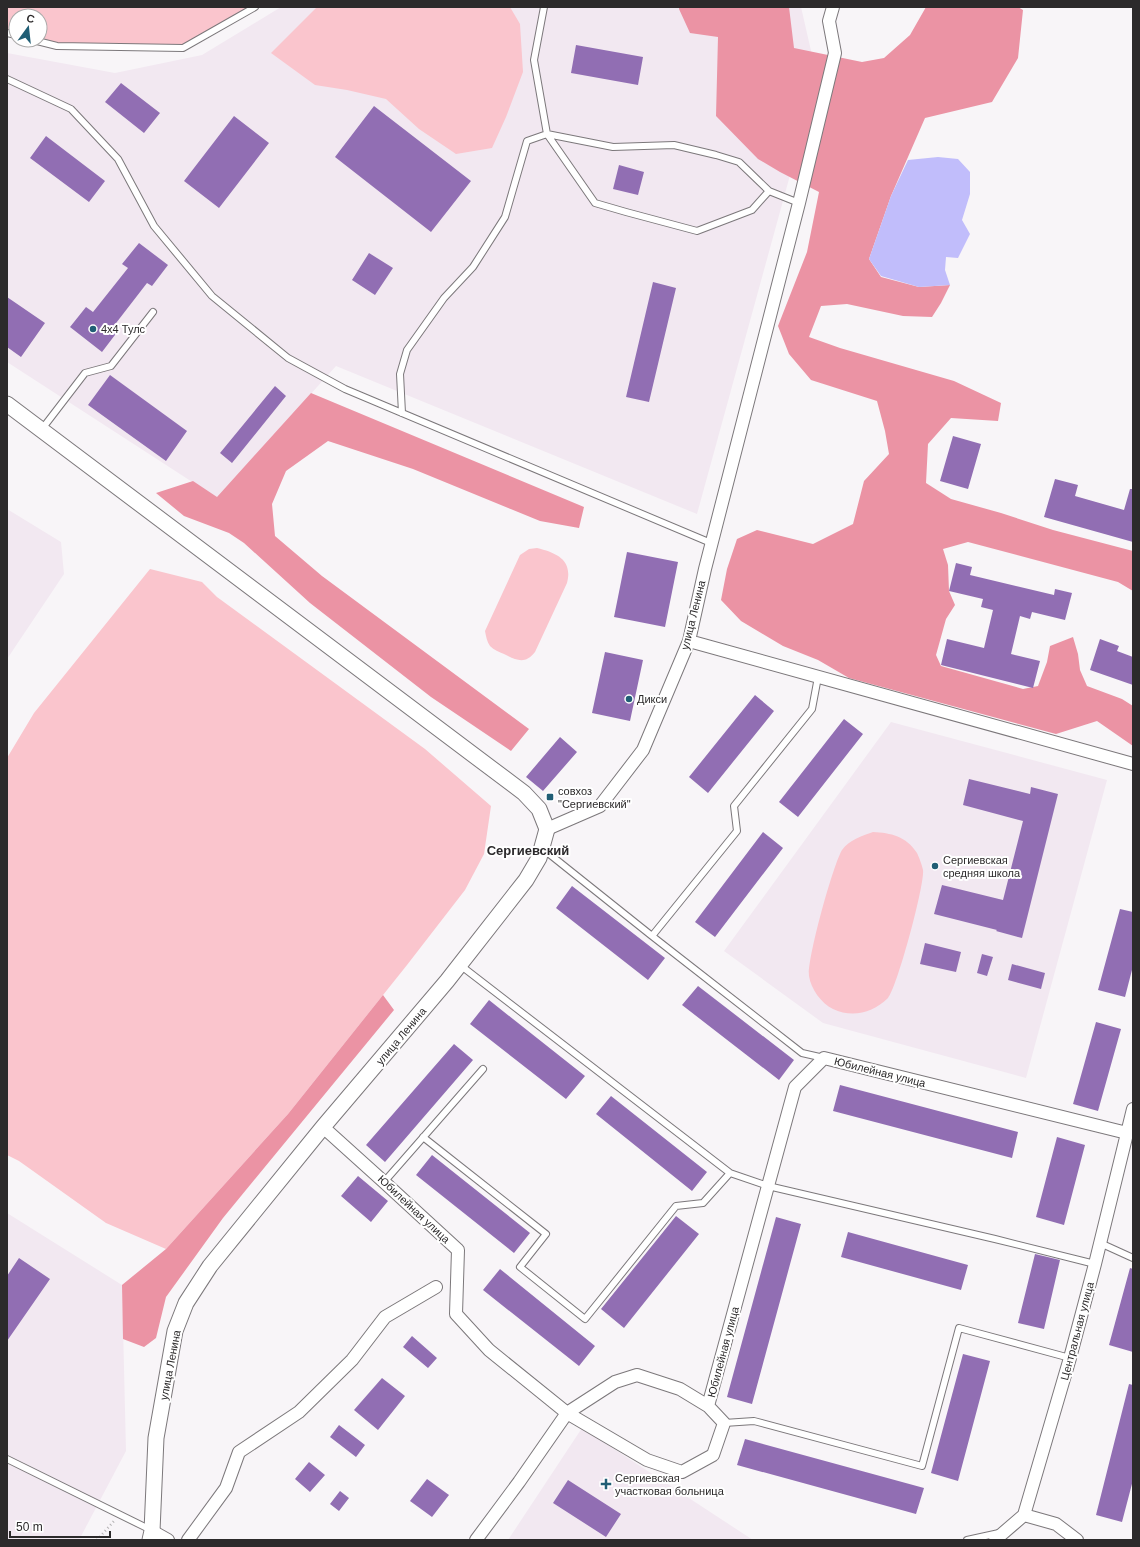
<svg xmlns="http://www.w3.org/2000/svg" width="1140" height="1547" font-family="Arial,sans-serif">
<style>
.built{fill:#f2e8f1}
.green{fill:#fac5cd}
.forest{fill:#eb93a4}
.water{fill:#c1bdfb}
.building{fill:#916eb3}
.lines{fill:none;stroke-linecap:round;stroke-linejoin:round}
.service-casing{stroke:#7c787b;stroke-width:8}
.minor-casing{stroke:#7c787b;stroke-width:14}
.tertiary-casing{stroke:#7c787b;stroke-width:17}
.path{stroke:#b2b0b2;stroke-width:2.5;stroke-dasharray:1 3;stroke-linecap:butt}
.service{stroke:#fff;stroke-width:6}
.minor{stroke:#fff;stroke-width:12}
.tertiary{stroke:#fff;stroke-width:15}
.poi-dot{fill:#205e75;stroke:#fff;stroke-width:1.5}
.labels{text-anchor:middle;stroke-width:4;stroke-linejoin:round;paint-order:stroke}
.poi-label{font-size:11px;fill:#2c2a2b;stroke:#fff;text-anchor:start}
.street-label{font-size:11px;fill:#2c2a2b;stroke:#fff}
.quarter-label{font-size:13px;font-weight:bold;fill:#2b292b;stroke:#fff}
</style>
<rect width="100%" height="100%" fill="#f8f5f8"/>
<!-- built -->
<path class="built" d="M281 7H801L817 77 697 514 336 366 217 498 7 362V53L115 73 202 55Z
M7 509 61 542 64 574 7 659Z
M891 722 1107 780 1026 1078 823 1023 724 951Z
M7 1213 122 1285 126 1451 79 1540H7Z
M582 1428 753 1540H508Z"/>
<!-- green -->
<path class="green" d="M7 7H255L183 48 57 46 40 40V16H16V35L7 33Z
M317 7H510L520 24 523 72 506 117 492 148 456 154 419 129 386 99 347 90 315 85 271 53Z
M537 548C557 553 573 560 567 583L535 652C525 665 516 660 504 654 499 652 494 650 490 646 487 642 486 636 485 631L520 555 529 549Z
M150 569 202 582 217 597 425 749 491 806 484 854 465 890 407 965 288 1114 166 1249 106 1223 19 1161 7 1155V758L34 713Z
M873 832C891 833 906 836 917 853 919 857 922 865 923 870 925 884 897 988 888 998 873 1013 852 1018 833 1009 821 1003 811 989 809 976 807 959 833 865 842 850 849 840 862 836 873 832Z"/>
<!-- forest -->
<path class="forest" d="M679 7H789L794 48 862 62 884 58 910 35 926 7H1018L1023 10 1018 58 992 102 925 118 891 196 869 259 881 277 919 287 950 285 941 303 932 317 903 316 847 304 821 306 809 337 840 348 954 381 1001 403 998 421 951 418 928 444 926 483 951 499 1001 513 1053 530 1133 551V591L1118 582 968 542 943 549 948 565 949 591 955 605 946 619 936 655 941 666 1023 689 1038 686 1047 662 1050 646 1073 637 1078 654 1080 670 1087 686 1122 699 1133 706V746L1097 721 1056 734 849 678 818 660 783 646 741 621 721 600 727 569 737 539 757 530 813 544 853 524 864 481 889 454 885 431 877 401 811 380 789 354 778 326 807 252 819 192 780 172 758 159 716 116 718 37 690 33 679 9Z
M311 393 584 507 579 528 540 521 413 469 328 441 286 471 272 504 275 536 322 576 529 729 511 751 431 697 310 603 244 543 229 533 184 516 156 493 193 481 217 497Z
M383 995 394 1010 223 1218 166 1297 156 1338 144 1347 123 1339 122 1285 166 1249 288 1114Z"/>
<!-- water -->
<path class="water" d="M938 157 958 159 970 172V194L962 220 970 234 958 258 946 257 945 270 950 285 919 287 881 276 869 259 891 196 908 160Z"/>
<!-- building -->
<path class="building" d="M576 45 643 57 638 85 571 73Z
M121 83 160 113 144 133 105 102Z
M374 106 471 181 431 232 335 157Z
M234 116 269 143 219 208 184 181Z
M46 136 105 181 89 202 30 158Z
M619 165 644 172 638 195 613 189Z
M139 243 168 265 152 286 147 283 113 327 118 331 102 352 70 327 86 307 93 312 128 268 122 264Z
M369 253 393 268 375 295 352 280Z
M653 282 676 288 649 402 626 397Z
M7 297 45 323 21 357 7 347Z
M110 375 187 431 166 461 88 405Z
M275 386 286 396 232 463 220 453Z
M953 436 981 444 968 489 940 481Z
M1055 479 1078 485 1075 496 1124 510 1130 489H1133V542L1044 517Z
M627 552 678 562 665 627 614 617Z
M956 563 972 567 970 575 1054 595 1055 589 1072 593 1065 620 1032 612 1030 619 1020 616 1011 654 1040 661 1033 688 941 665 947 639 984 648 993 610 981 607 983 599 949 591Z
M1100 639 1119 646 1117 651 1133 657V685L1090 670Z
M605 652 643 660 630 721 592 713Z
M755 695 774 711 708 793 689 777Z
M844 719 863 734 798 817 779 802Z
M560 737 577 752 543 791 526 777Z
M969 779 1030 794 1031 787 1058 794 1022 938 996 931 997 930 934 914 942 885 1003 900 1023 821 963 805Z
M763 832 783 848 715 937 695 922Z
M572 886 665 958 648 980 556 908Z
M1120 909 1133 912V966L1125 997 1098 990Z
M925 943 961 952 956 972 920 964Z
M982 954 993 957 987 976 977 973Z
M1012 964 1045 973 1041 989 1008 980Z
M698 986 794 1060 779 1080 682 1005Z
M489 1000 585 1076 566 1099 470 1024Z
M1096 1022 1121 1029 1098 1111 1073 1104Z
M454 1044 473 1060 385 1162 366 1145Z
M840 1085 1018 1132 1012 1158 833 1111Z
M611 1096 707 1172 692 1191 596 1114Z
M1057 1137 1085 1145 1064 1225 1036 1217Z
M432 1155 530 1233 514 1253 416 1175Z
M358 1176 388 1201 371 1222 341 1196Z
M676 1216 699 1234 624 1328 601 1309Z
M776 1217 801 1224 752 1404 727 1397Z
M848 1232 968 1265 961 1290 841 1257Z
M1035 1254 1060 1260 1044 1329 1018 1323Z
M19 1258 50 1279 7 1341V1276Z
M1130 1268 1133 1269V1352L1109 1345Z
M500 1269 595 1346 579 1366 483 1290Z
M412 1336 437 1358 428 1368 403 1347Z
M963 1354 990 1361 958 1481 931 1473Z
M382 1378 405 1396 378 1430 354 1410Z
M1129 1384 1133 1385V1480L1122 1522 1096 1515Z
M339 1425 365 1445 356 1457 330 1437Z
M745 1439 924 1488 916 1514 737 1465Z
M309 1462 325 1475 310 1492 295 1479Z
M427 1479 449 1495 432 1517 410 1501Z
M568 1480 621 1514 606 1537 553 1503Z
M340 1491 349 1498 339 1511 330 1504Z"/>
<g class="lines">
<!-- service casing -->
<g class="service-casing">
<path id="service" d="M544 7 534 60 547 134 595 203 626 212 697 231 752 210 769 191
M7 33 16 35
M33 40 57 46 183 48 255 7
M7 79 71 109 118 159 154 226 212 296 288 358 345 389 711 543
M402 413 400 374 407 350 444 298 473 267 505 217 527 141 547 134 613 147 674 145 716 155 739 162 769 191 799 203
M42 429 85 373 111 366 153 312
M543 849 652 936 737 831 734 806 812 709 818 677
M652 936 802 1053 824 1058
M460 965 730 1173 768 1186 995 1239 1095 1264
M423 1137 546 1234 520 1267 585 1319 676 1206 703 1203 730 1173
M384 1182 483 1069
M1100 1243 1133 1258
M724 1423 754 1421 922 1466 959 1328 1070 1358
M7 1459 151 1530
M967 1540 999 1533"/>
</g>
<!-- minor casing -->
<g class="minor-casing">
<path id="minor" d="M689 641 1133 764
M547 829 600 806 643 750 689 641 705 569 799 203 835 53 829 21 833 7
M323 1127 384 1182 458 1250 456 1314 489 1350 567 1413 647 1460 682 1472 713 1455 724 1423 708 1406 680 1389 637 1375 615 1382 567 1413 519 1482 476 1540
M708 1406 795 1087 824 1058 1127 1133
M1024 1515 1056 1524 1077 1540
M152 1531 168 1540
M188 1540 226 1488 239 1452 299 1412 352 1360 385 1317 436 1287
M995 1540 1024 1515 1070 1358 1095 1264 1133 1109"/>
</g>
<!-- tertiary casing -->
<g class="tertiary-casing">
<path id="tertiary" d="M7 404 524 793 539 809 547 829 539 858 526 880 447 981 323 1127 210 1266 186 1303 175 1331 156 1438 152 1531 150 1540"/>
</g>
<!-- path -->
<path class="path" d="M97 1540 114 1521"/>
<!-- service -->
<use href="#service" class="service"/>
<!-- minor -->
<use href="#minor" class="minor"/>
<!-- tertiary -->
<use href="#tertiary" class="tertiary"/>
</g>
<!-- markers -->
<g class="poi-dot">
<circle cx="93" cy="329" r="4"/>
<circle cx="629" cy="699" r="4"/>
<rect x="546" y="793" width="8" height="8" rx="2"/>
<circle cx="935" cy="866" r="4"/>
<path d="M604 1478h4v4h4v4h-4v4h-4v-4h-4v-4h4z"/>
</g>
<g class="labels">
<!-- poi labels -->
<g class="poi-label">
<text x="101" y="333">4x4 Тулс</text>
<text x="637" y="703">Дикси</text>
<text x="558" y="795">совхоз<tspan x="558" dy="13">"Сергиевский"</tspan></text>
<text x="943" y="864">Сергиевская<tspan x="943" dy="13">средняя школа</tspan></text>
<text x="615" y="1482">Сергиевская<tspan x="615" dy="13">участковая больница</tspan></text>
</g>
<!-- street labels -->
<g class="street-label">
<text transform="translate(693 615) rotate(-76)" y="4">улица Ленина</text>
<text transform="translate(401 1036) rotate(-50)" y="4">улица Ленина</text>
<text transform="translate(880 1072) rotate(14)" y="4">Юбилейная улица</text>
<text transform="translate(414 1209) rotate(43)" y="4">Юбилейная улица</text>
<text transform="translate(1077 1331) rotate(-75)" y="4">Центральная улица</text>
<text transform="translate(723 1352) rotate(-75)" y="4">Юбилейная улица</text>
<text transform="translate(170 1365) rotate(-79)" y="4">улица Ленина</text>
</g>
<!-- quarter labels -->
<g class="quarter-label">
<text x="528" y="855">Сергиевский</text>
</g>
</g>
<!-- border -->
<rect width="1140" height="1547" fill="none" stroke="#2c2a2b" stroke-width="16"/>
<!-- north arrow -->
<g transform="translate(28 28) rotate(15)"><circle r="19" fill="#ffffff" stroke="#abaaaa"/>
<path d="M0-3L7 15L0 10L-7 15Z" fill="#205e75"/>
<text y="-6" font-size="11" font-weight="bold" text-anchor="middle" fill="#2c2a2b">С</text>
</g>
<!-- scale -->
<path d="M10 1531v6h100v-6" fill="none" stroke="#2c2a2b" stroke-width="2"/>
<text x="16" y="1531" font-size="12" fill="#2c2a2b" stroke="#ffffff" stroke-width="3" paint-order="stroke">50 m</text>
</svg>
